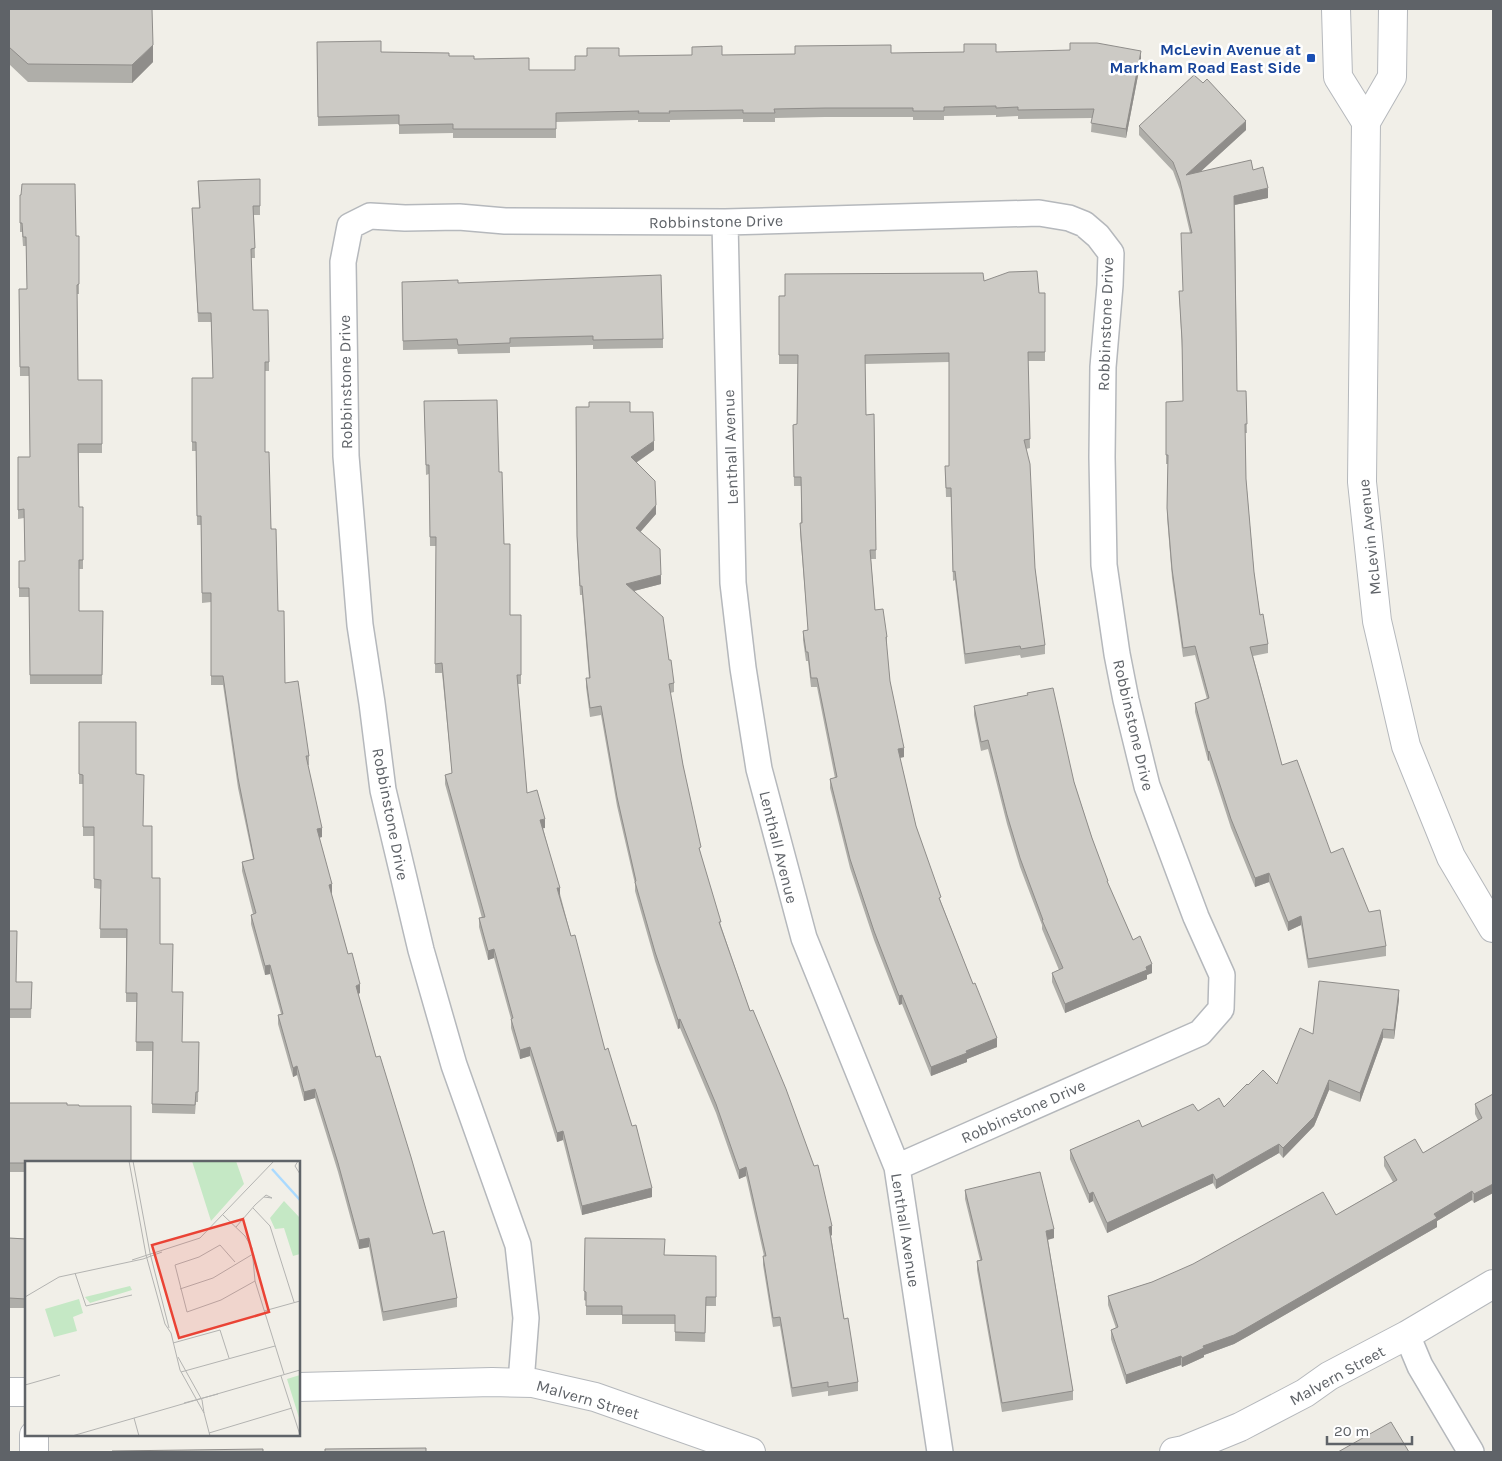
<svg xmlns="http://www.w3.org/2000/svg" width="1502" height="1461" font-family="Karla,sans-serif">
<style>
.lines{fill:none;stroke-linecap:round;stroke-linejoin:round}
.minor-casing{stroke:#b5b8bc;stroke-width:28}
.tertiary-casing{stroke:#b5b8bc;stroke-width:30}
.minor{stroke:#fff;stroke-width:25}
.tertiary{stroke:#fff;stroke-width:28}
.wall{fill:#afaea9}
.shaded-wall{fill:#8f8d8a}
.building{fill:#cccac5;stroke:#8f8d8a}
.transit-dot{fill:#1a4fb4;stroke:#fff;stroke-width:2}
.labels{text-anchor:middle;stroke-width:5;stroke-linejoin:round;paint-order:stroke}
.transit-label{font-size:16px;font-weight:bold;fill:#164399;stroke:#fff;text-anchor:end}
.street-label{font-size:16px;fill:#5f6368;stroke:#fff}
.inset-river{fill:none;stroke:#aadaff;stroke-width:2.5}
.inset-road{fill:none;stroke:#b3b3b1;stroke-width:1}
.view{fill:#ea4335;fill-opacity:0.15;stroke:#ea4335;stroke-width:2.5}
.inset-edge{fill:none;stroke:#5f6368;stroke-width:2.5}
</style>
<rect width="100%" height="100%" fill="#f1efe8"/>
<g class="lines">
<!-- minor casing -->
<g class="minor-casing">
<path id="minor" d="M725 222 733 583 743 668 759 769 804 938 897 1167 940 1452
M1407 1335 1420 1366 1471 1452
M521 1382 526 1318 518 1245 454 1065 421 950 383 790 372 703 360 625 346 456 343 262 350 226 370 216 405 218 459 217 505 221 725 222 1039 213 1069 218 1084 224 1098 236 1111 253 1110 285 1103 367 1102 457 1104 565 1117 654 1126 700 1147 786 1196 917 1222 975 1221 1009 1200 1033 897 1167"/>
</g>
<!-- tertiary casing -->
<g class="tertiary-casing">
<path id="tertiary" d="M1336 9 1338 77 1366 122
M1393 9 1392 77 1366 122 1362 482 1377 621 1406 746 1451 857 1493 928
M299 1387 492 1382 533 1383 595 1397 751 1452
M9 1392H26
M34 1435V1452
M1174 1452 1184 1450 1240 1427 1305 1393 1329 1376 1407 1335 1493 1284"/>
</g>
<!-- minor -->
<use href="#minor" class="minor"/>
<!-- tertiary -->
<use href="#tertiary" class="tertiary"/>
</g>
<!-- wall -->
<path class="wall" d="M9 9 153 62 132 83 28 82 9 64Z
M317 42 381 52 449 56 474 59 529 70H575L619 56 996 52 1141 60 1126 138 1091 132 1092 118 1018 119V116L996 117V115L944 116V120H913V117H825L775 118V122H743V119L670 120V122H638V120L556 122V138H453V133L399 134V124L318 126Z
M1139 126 1246 130 1200 172 1253 170 1268 198 1235 205 1237 391H1246L1247 433H1245L1246 479 1254 572 1260 615 1268 644V653L1253 656 1282 765 1331 853 1369 912 1386 946V956L1308 968 1301 925 1288 931 1269 882 1255 887 1231 828 1209 760 1208 761 1195 712V703L1207 699 1195 655 1183 657 1172 578 1167 517 1168 464H1166V402L1183 401 1182 349 1179 291H1183L1190 233 1180 190 1173 171 1139 135Z
M260 179V215H254L255 258H251L253 310 269 362V371H265V452L278 611 285 683 309 756V765H308L322 837 319 838 332 893 331 894 348 954 360 993 358 994 376 1057 433 1234 457 1298V1307L383 1321 369 1247 359 1249 338 1172 315 1098 304 1101 297 1075 293 1077 278 1024V1015L281 1014 270 974 265 975 251 924V915L253 914 242 871V862L253 859 238 788 223 685H211V602L202 603 201 525H197L196 451H192V378H213L211 322H198L192 208H199L198 181Z
M20 195 76 236H79V294H77L78 380H102V453H79V507H83V569H79V611H103L102 684H30L29 597H19V561H25L24 518 18 519V457H30L29 376H20L19 289H27L26 246H23L22 232H20Z
M984 281 1039 293H1045V361H1028L1030 448 1026 449 1035 568 1045 645V654L1021 658 1020 655 965 664 955 580 953 581 951 497H946L945 466H949V362L865 364 866 415 874 414 876 559H871L875 610 887 637V646H886L890 681 904 757 900 758 916 826 941 902 997 1047 967 1059V1062L931 1076 902 1004 899 1005 874 940 850 868 830 788V779L835 778 817 687H811L808 661H806L803 640V631L808 630 800 532V523H801V486H794L793 425 797 424 798 364H779V296Z
M402 282 458 283 663 339V348L593 349V345L510 347V353L458 354 457 349 403 350Z
M424 401 499 472 504 544 510 615H521V684H518L527 793 545 828H543L571 936 605 1050 652 1197 582 1215 563 1140 557 1142 530 1056 520 1059 511 1028V1019L494 958 488 960 479 927V918H482L445 784V775L452 773 442 673H435L436 546H430L429 474 426 475Z
M576 407 630 412 654 450 636 463 656 514 640 532 661 584 634 591 669 660 674 683V692L670 693 683 765 701 856 721 926 750 1011 832 1235 831 1236 844 1319 858 1382V1391L828 1396V1391L792 1397 780 1326 773 1327 763 1265V1256H764L746 1176 739 1179 716 1113 680 1028 678 1029 655 961 635 891V884L617 806 601 715 590 717 586 687V678H589L582 595H580L577 545Z
M974 706 1074 782 1092 838 1108 884 1133 940 1152 973 1147 975V979L1065 1013 1052 982V973L1059 970 1042 929V925L1020 867 1007 824 988 749 981 751 974 715Z
M79 722 136 774 143 826 152 878 160 944 172 992 182 1042H199L198 1102H196L195 1114 152 1113V1051H136L137 1002H126V938H100L101 889 94 888V836H83V784H79Z
M9 931 16 982H32L31 1018H9Z
M1399 999 1394 1039 1383 1038 1360 1102 1329 1090 1314 1126 1283 1158 1279 1153 1216 1189 1213 1183 1107 1233 1093 1201 1089 1203 1070 1159V1150L1198 1111 1224 1107 1248 1085 1277 1084 1313 1034Z
M1493 1094V1193L1474 1203 1472 1200 1437 1221V1227L1250 1335 1234 1344 1204 1355V1357L1182 1367 1181 1365 1126 1384 1111 1339V1330L1116 1328 1108 1305V1296L1152 1282 1336 1215 1393 1182 1384 1166V1157L1423 1153 1478 1120 1475 1114V1104Z
M9 1103 26 1162V1172H9Z
M965 1190 1054 1238 1048 1240 1073 1391V1400L1002 1412 977 1270V1261L980 1260 965 1199Z
M9 1238 26 1239V1308H9Z
M585 1238 664 1255 716 1256V1306H706L705 1342 675 1341V1324H622V1315H586V1301L584 1300Z"/>
<!-- shaded-wall -->
<path class="shaded-wall" d="M153 45V62L132 83V65Z
M1141 51V60L1126 138V129Z
M1246 121V130L1186 185V175Z
M1268 188V198L1234 205V196Z
M654 441V450L631 466V457Z
M656 505V514L636 537V528Z
M661 575V584L626 593V584Z
M904 748V757L898 758V749Z
M1209 751V760L1208 761V752Z
M545 819V828L540 829V820Z
M322 828V837L317 838V829Z
M1269 873V882L1255 887V878Z
M332 884V893L329 894V885Z
M557 888H560V897Z
M1301 916V925L1288 931V922Z
M494 949V958L488 960V951Z
M1152 964V973L1147 975V979L1065 1013V1004Z
M270 965V974L265 975V966Z
M360 984V993L356 995V986Z
M1399 990V999L1394 1039V1030Z
M902 995V1004L899 1005V996Z
M680 1019V1028L678 1029V1020Z
M1383 1029V1038L1360 1102V1093Z
M997 1038V1047L967 1059V1062L931 1076V1067L966 1051Z
M530 1047V1056L520 1059V1050Z
M297 1066V1075L293 1077V1068Z
M1329 1080V1090L1314 1126 1283 1158V1148Z
M315 1089V1098L304 1101V1092Z
M563 1131V1140L557 1142V1133Z
M1279 1144V1153L1216 1189V1180Z
M746 1167V1176L739 1179V1170Z
M1213 1174V1183L1107 1233V1223Z
M1493 1184V1193L1474 1203V1194Z
M652 1188V1197L582 1215V1206Z
M1472 1191V1200L1437 1221V1227L1250 1335 1234 1344 1204 1355V1357L1182 1367V1358Z
M1093 1192V1201L1089 1203V1194Z
M832 1226V1235L829 1236V1227Z
M1054 1229V1238L1046 1240V1231Z
M369 1238V1247L359 1249V1240Z
M1181 1356V1365L1126 1384V1375Z"/>
<!-- building -->
<path class="building" d="M9 9H152L153 45 132 65 28 64 9 47Z
M381 41V52L449 53V56H474V59L529 58V70H575V56H587V48H619V56L692 55V47L722 46V55L795 54V46L891 45V53L964 52V44H996V52L1070 50V43H1097L1141 51 1126 129 1091 123 1094 109 1018 110V107L996 108V106L944 107V111H913V108H825L774 109 775 113H743V110L669 111 670 113H638L639 111 556 113V129H453V124L399 125V115L318 117 317 42Z
M1194 75 1203 83 1207 79 1246 121 1186 175 1251 160 1253 170 1263 167 1268 188 1234 196 1237 391H1246L1247 424H1245L1246 479 1254 572 1260 615 1263 614 1268 644 1250 647 1282 765 1297 760 1331 853 1343 848 1369 912 1380 910 1386 946 1308 959 1301 916 1288 922 1269 873 1255 878 1231 819 1209 751 1208 752 1195 703 1209 698 1195 646 1183 648 1172 569 1167 508 1168 455H1166V402L1183 401 1182 340 1179 291H1183L1181 233H1192L1180 181 1173 162 1139 126Z
M260 179V206H253L255 248 251 249 253 310H268L269 362H265V452H269L271 529H276L278 611H284L285 683 298 681 309 756H306L322 828 317 829 332 884 329 885 348 954 352 953 360 984 356 986 376 1057 380 1056 411 1157 433 1234 444 1231 457 1298 383 1312 369 1238 359 1240 338 1163 315 1089 304 1092 297 1066 293 1068 278 1015 283 1014 270 965 265 966 251 915 256 913 242 862 254 859 238 778 223 676H211V593H202L201 516H197L196 442H192V378H213L211 313H198L192 208H200L198 181Z
M22 184H75L76 236H79V284L77 285 78 380H102V444H78L79 507H83V560H79V611H103L102 675H30L29 588H19V561H25L24 509 18 510V457H30L29 367H20L19 289H27L26 237H23L22 223H20V195H21Z
M1037 271 1039 293H1045V352H1028L1030 439 1024 440 1030 464 1035 568 1045 645 1021 649 1020 646 965 654 955 571 953 572 951 488H946L945 466H949V353L865 355 866 415 874 414 876 550H870L875 610 883 609 887 637H886L890 681 904 748 898 749 916 826 941 897 939 898 973 984 975 983 997 1038 966 1051 967 1053 931 1067 902 995 899 996 874 931 850 859 830 779 837 777 817 678H811L808 652H806L803 631 808 630 800 523H802L801 477H794L793 425 797 424 798 355H779V296H785V274L983 273 984 281 1009 272Z
M661 275 663 339 593 340V336L510 338V343L458 345 457 339 403 341 402 282 458 280V283Z
M497 400 499 472H502L504 544H510V615H521V675H517L527 793 537 790 545 819 540 820 560 888H557L571 936 575 935 605 1050 608 1048 632 1126 636 1125 652 1188 582 1206 563 1131 557 1133 530 1047 520 1050 511 1019 513 1018 494 949 488 951 479 918 485 917 445 775 452 773 442 663 435 664 436 537H430L429 465H426L424 401Z
M589 402H630V412H653L654 441 631 457 655 481 656 505 636 528 660 549 661 575 626 584 663 617 669 660H671L674 683 669 684 683 765 701 847 699 848 721 922H719L750 1011 753 1010 786 1089 814 1166 818 1165 832 1226 829 1227 844 1319 848 1318 858 1382 828 1387V1382L792 1388 780 1317 773 1318 763 1256H766L746 1167 739 1170 716 1104 680 1019 678 1020 655 952 635 882 636 881 617 797 601 706 590 708 586 678H590L582 586H580L577 536 576 407H589Z
M1053 688 1074 782 1092 838 1108 881H1107L1133 940 1140 936 1152 964 1146 967 1147 970 1065 1004 1052 973 1063 968 1042 920H1043L1020 858 1007 815 988 740 981 742 974 706 1028 695 1027 693Z
M79 722H136V774L144 775 143 826H152V878H160V944H173L172 992H183L182 1042H199L198 1092H196L195 1105 152 1104 153 1042H136L137 993H126L127 929H100L101 880 94 879V827H83V775L79 774Z
M9 931H17L16 982H32L31 1009H9Z
M1319 981 1399 990 1394 1030 1383 1029 1360 1093 1329 1080 1314 1117 1283 1148 1279 1144 1216 1180 1213 1174 1107 1223 1093 1192 1089 1194 1070 1150 1139 1120 1142 1127 1193 1104 1198 1111 1219 1098 1224 1107 1247 1084 1248 1085 1263 1070 1277 1084 1300 1028 1313 1034Z
M1493 1094V1184L1474 1194 1472 1191 1434 1214 1437 1218 1250 1326 1234 1335 1203 1346 1204 1348 1182 1358 1181 1356 1126 1375 1111 1330 1118 1327 1108 1296 1152 1282 1193 1264 1323 1192 1336 1215 1397 1180 1384 1157 1415 1139 1423 1153 1482 1118 1475 1104Z
M9 1103H67V1105H79V1106H131V1162H26V1163H9Z
M1040 1172 1054 1229 1046 1231 1073 1391 1002 1403 977 1261 982 1260 965 1190Z
M9 1238 26 1239V1299L9 1298Z
M585 1238 665 1239 664 1255 716 1256V1297H706L705 1333 675 1332V1315H622V1306H586V1292L584 1291Z
M1391 1422 1409 1452H1338Z
M426 1448V1452H325V1449Z
M263 1449V1452H112V1451Z"/>
<!-- markers -->
<rect class="transit-dot" x="1306" y="53" width="10" height="10" rx="2.5"/>
<g class="labels">
<!-- transit labels -->
<g class="transit-label">
<text x="1301" y="55">McLevin Avenue at<tspan x="1301" dy="18">Markham Road East Side</tspan></text>
</g>
<!-- street labels -->
<g class="street-label">
<text transform="translate(716 221) rotate(-1)" y="6">Robbinstone Drive</text>
<text transform="translate(1105 324) rotate(-88)" y="6">Robbinstone Drive</text>
<text transform="translate(345 382) rotate(-91)" y="6">Robbinstone Drive</text>
<text transform="translate(730 447) rotate(-92)" y="6">Lenthall Avenue</text>
<text transform="translate(1369 537) rotate(-96)" y="6">McLevin Avenue</text>
<text transform="translate(1134 725) rotate(77)" y="6">Robbinstone Drive</text>
<text transform="translate(391 814) rotate(79)" y="6">Robbinstone Drive</text>
<text transform="translate(779 847) rotate(76)" y="6">Lenthall Avenue</text>
<text transform="translate(1023 1111) rotate(-24)" y="6">Robbinstone Drive</text>
<text transform="translate(906 1230) rotate(81)" y="6">Lenthall Avenue</text>
<text transform="translate(1337 1375) rotate(-29)" y="6">Malvern Street</text>
<text transform="translate(588 1399) rotate(16)" y="6">Malvern Street</text>
</g>
</g>
<!-- overview -->
<g transform="translate(25 1161)">
<rect width="275" height="275" fill="#f1efe8"/>
<path d="M167 0H211L219 23 186 60ZM259 40 275 57V93L268 95 259 67 250 68 245 57ZM105 125 107 129 65 142 60 136ZM54 138 58 152 48 156 52 170 29 176 20 148ZM275 214V260L262 218Z" fill="#c5e8c5"/>
<path class="inset-river" d="M247 8 275 39"/>
<path class="inset-road" d="M104 0 121 94 140 163 146 172 155 209 179 252 185 275M108 0 125 92 144 167M273 0 270 5 275 13M228 47 245 65 269 141M198 54 220 75 227 87 230 120 259 213M211 66 230 44 241 34 247 37 239 36M107 99 175 77 249 0M210 101 195 84 174 96 150 104 162 151 196 139 230 120M50 112 61 145 107 134M155 128 188 117 228 93M0 136 34 116 118 98 137 91M239 150 275 140M148 182 195 169 204 197M153 196 177 239 179 252M156 211 250 185M256 215 275 274M0 224 35 214M159 242 193 233M109 257 114 275M184 272 267 247M47 275 275 209"/>
<path class="view" d="M218 58 244 151 154 177 127 84Z"/>
<rect width="275" height="275" class="inset-edge"/>
</g>
<!-- border -->
<rect width="1502" height="1461" fill="none" stroke="#5f6368" stroke-width="20"/>
<!-- scale -->
<path d="M1327 1436v8h85v-8" fill="none" stroke="#5f6368" stroke-width="2.5"/>
<text x="1334" y="1436" font-size="15" fill="#5f6368" stroke="#ffffff" stroke-width="4" paint-order="stroke">20 m</text>
</svg>
